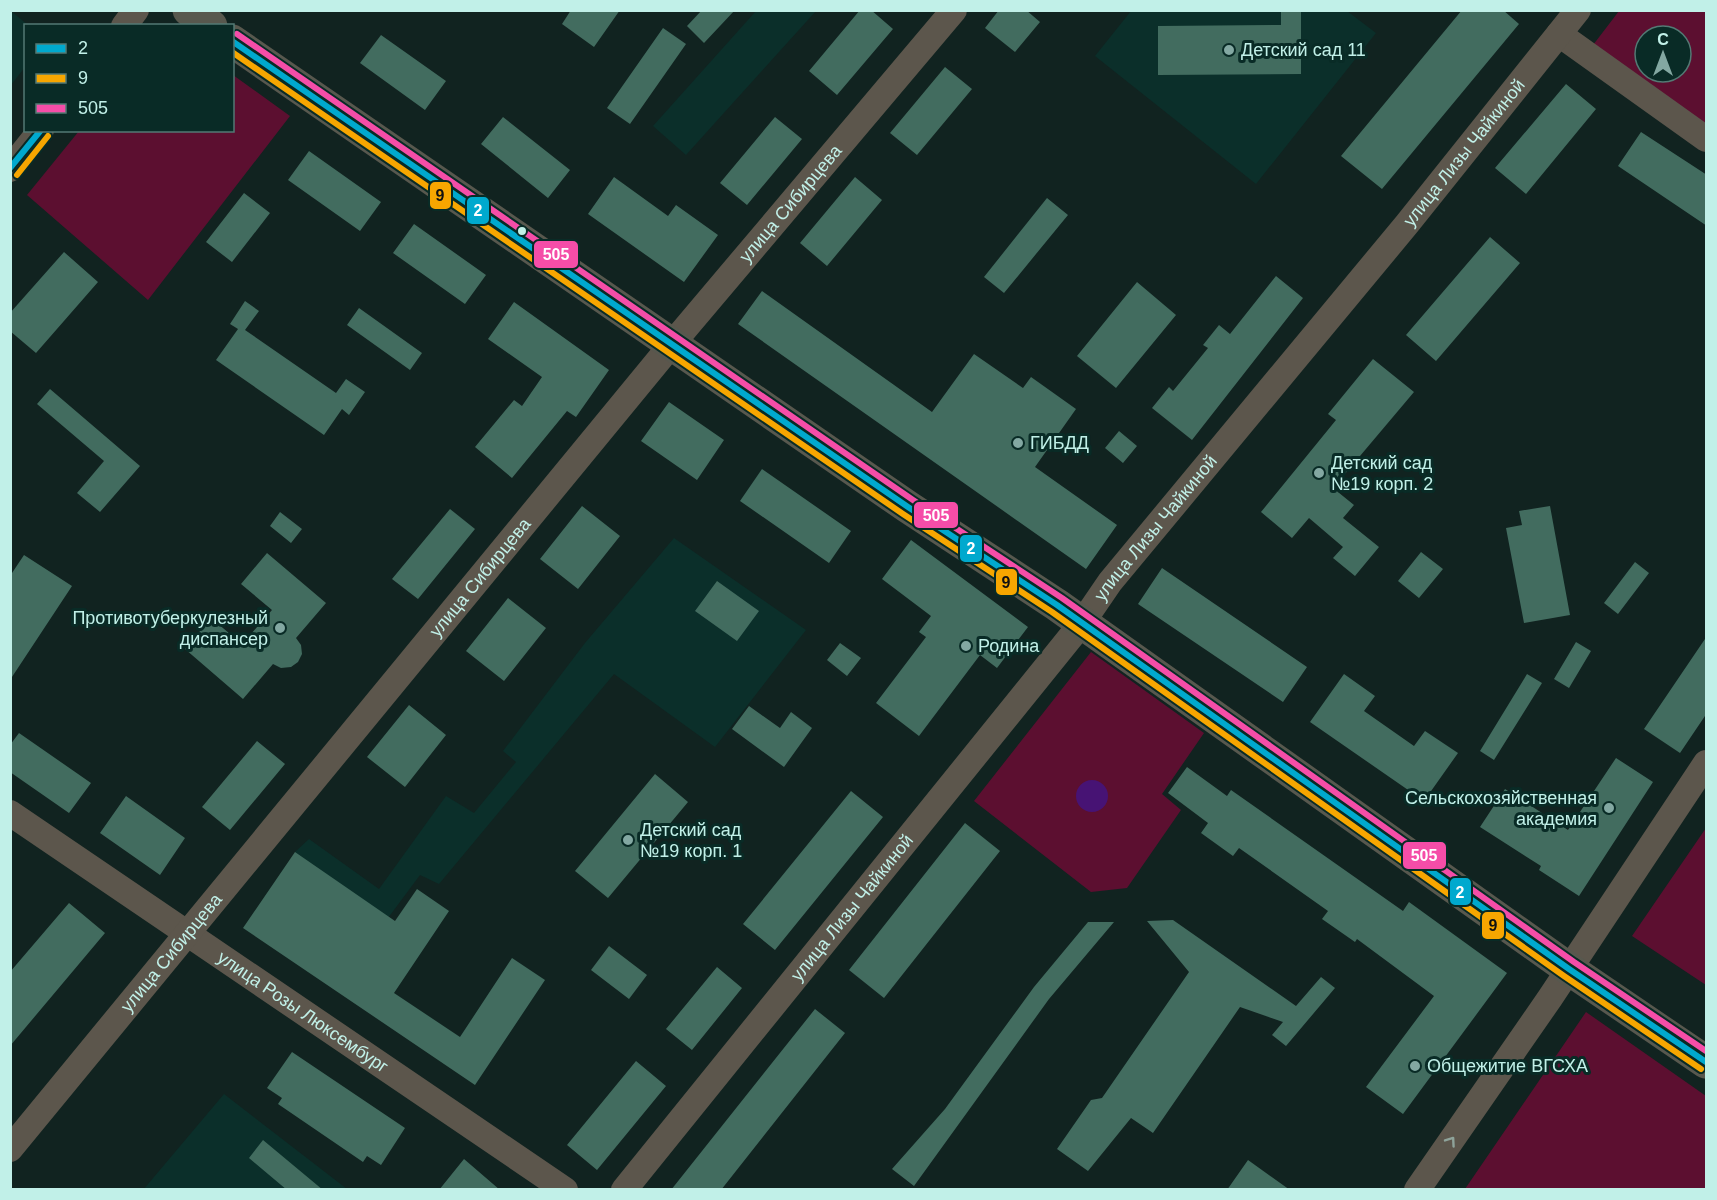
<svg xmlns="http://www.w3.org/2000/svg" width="1717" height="1200" font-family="Arial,sans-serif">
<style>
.built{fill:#0b2f2a}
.green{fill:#5c0f30;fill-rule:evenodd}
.water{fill:#471374}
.building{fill:#426c5f}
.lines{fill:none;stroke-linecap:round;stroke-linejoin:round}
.minor{stroke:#5c564c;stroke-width:26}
.major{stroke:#58584e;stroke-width:33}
.bus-1-casing{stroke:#092b26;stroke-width:10}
.bus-2-casing{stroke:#092b26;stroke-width:10}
.bus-3-casing{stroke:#092b26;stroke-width:10}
.bus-1{stroke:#00a9ce;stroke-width:6}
.bus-2{stroke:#f7a600;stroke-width:6}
.bus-3{stroke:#f54da8;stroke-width:6}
.oneway{stroke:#8ea39a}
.poi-dot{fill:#83a8a2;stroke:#092b26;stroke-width:2}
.bus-dot{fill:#c1f0e8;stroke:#092b26;stroke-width:2}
.labels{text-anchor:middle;stroke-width:6;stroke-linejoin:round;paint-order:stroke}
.poi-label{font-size:18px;fill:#c1f0e8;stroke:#092b26;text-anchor:start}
.street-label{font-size:18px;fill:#c1f0e8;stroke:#092b26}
.line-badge{stroke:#092b26;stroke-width:2}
.badge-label{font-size:16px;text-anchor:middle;font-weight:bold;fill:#fff}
.pale-badge-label{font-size:16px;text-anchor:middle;font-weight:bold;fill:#111}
</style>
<rect width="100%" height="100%" fill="#112320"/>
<!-- built -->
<path class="built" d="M11 11 28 25 26 26 25 67 11 85Z
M756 11H816L686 155 653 126Z
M1131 11H1347L1376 33 1256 184 1095 56Z
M674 538 806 630 715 747 614 674 439 884 420 875 388 918 295 852 309 839 379 889 446 796 474 813 516 762 503 751 585 643Z
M224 1094 347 1189 143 1190Z"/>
<!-- green -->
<path class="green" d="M1619 11H1706V128L1590 49ZM1645 36H1681V72H1645Z
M233 75 290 116 148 300 27 195 79 131 232 130Z
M1091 652 1204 733 1162 794 1181 810 1127 888 1091 892 974 801Z
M1706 828V985L1632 936Z
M1586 1012 1706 1096V1189H1465Z"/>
<!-- water -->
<path class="water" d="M1076 796a16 16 0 1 1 32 0a16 16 0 1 1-32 0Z"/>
<!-- building -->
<path class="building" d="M571 10H620L594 47 562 24Z
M702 10H735L704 43 687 26Z
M860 10H871L893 29 837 95 809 71Z
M999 10H1026L1040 22 1015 52 985 28Z
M1281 10H1301V74L1158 75V26L1281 25Z
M1462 10H1503L1519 24 1382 189 1341 156Z
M663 28 686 44 630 124 607 108Z
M381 35 446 81 425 110 360 63Z
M945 67 972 89 917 155 890 133Z
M1566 84 1596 109 1526 194 1495 168Z
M503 117 570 170 548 198 481 144Z
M775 117 802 139 747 205 720 183Z
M1641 132 1707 175V226L1618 166Z
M309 151 381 202 360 231 288 180Z
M614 177 668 216 676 205 718 235 684 282 588 214Z
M855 177 882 200 827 266 800 243Z
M244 193 270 213 232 262 206 242Z
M1047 198 1068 215 1004 293 984 277Z
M414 224 486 275 465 304 393 253Z
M1490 237 1520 263 1436 361 1406 335Z
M64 252 98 282 36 353 10 331V313Z
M1276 276 1303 298 1192 440 1152 408 1169 387 1173 391 1208 348 1203 345 1219 325 1230 334Z
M1137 282 1176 315 1116 388 1077 356Z
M762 291 932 412 974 354 1023 388 1031 377 1076 409 1035 467 1117 525 1086 569 738 324Z
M245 301 259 311 245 330 336 393 346 379 365 392 349 415 342 409 324 435 216 360 238 329 230 324Z
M514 302 609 370 576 417 567 411 512 478 475 447 514 400 522 406 542 377 488 339Z
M359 308 422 353 410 370 347 325Z
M1373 359 1414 392 1333 488 1354 505 1343 518 1379 547 1355 576 1333 558 1343 547 1309 518 1292 538 1261 512 1336 420 1328 414Z
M50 389 140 466 100 512 77 493 104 461 37 404Z
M669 402 724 440 697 480 641 441Z
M1119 431 1137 446 1123 463 1105 448Z
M762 469 851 531 829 563 740 501Z
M582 506 620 536 578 589 540 559Z
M1550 506 1570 615 1524 623 1506 528 1522 525 1519 511Z
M450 509 475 529 418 599 392 579Z
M280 512 302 529 291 543 270 526Z
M911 540 1028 627 997 668 980 655 919 736 876 703 926 637 919 632 931 616 882 579Z
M1421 552 1443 569 1419 598 1398 581Z
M267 553 326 603 296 638 301 645 302 654 298 662 291 667 281 668 273 664 243 699 185 649 211 618 242 644 272 610 241 584Z
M24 555 72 586 10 680V576Z
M1635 562 1649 573 1618 614 1604 603Z
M1162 568 1307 667 1283 702 1138 604Z
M717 581 759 611 737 641 695 611Z
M508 598 546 628 504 681 466 651Z
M1707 636V713L1680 753 1644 729Z
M1576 642 1591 651 1569 688 1554 679Z
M840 643 861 658 847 676 827 660Z
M1344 674 1375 696 1364 711 1414 746 1425 731 1458 753 1424 801 1310 722Z
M1527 674 1542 683 1494 760 1480 751Z
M409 705 446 735 405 787 367 757Z
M749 706 780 728 791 712 812 728 784 767 732 729Z
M19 733 91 783 69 813 10 772V745Z
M257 741 285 764 230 830 202 807Z
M1616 758 1653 782 1579 896 1539 870 1541 866 1480 827 1505 789 1568 830Z
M1187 767 1227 796 1231 790 1403 911 1409 902 1507 973 1403 1114 1366 1087 1434 996 1357 939 1355 942 1322 919 1328 911 1239 848 1233 856 1201 833 1208 823 1168 793Z
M655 774 688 802 608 898 575 871Z
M851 791 883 817 775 950 743 924Z
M126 796 185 838 160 875 100 833Z
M965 823 1000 851 884 998 849 970Z
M295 852 395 921 417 889 449 911 394 993 460 1037 512 958 545 980 475 1085 243 928Z
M69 903 105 933 10 1046V972Z
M1173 920 1296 1006 1321 977 1335 988 1286 1046 1272 1035 1283 1022 1240 1007 1153 1133 1131 1118 1088 1171 1057 1149 1091 1100 1102 1098 1189 972 1147 921Z
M1088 922H1114L1049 999 914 1186 892 1169 945 1109 1034 987Z
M609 946 647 975 629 999 591 970Z
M717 967 742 988 692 1050 666 1029Z
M815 1009 845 1033 792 1100 721 1190H671Z
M292 1052 405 1128 381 1165 367 1156 363 1162 278 1104 282 1098 267 1088Z
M636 1061 666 1086 597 1170 567 1145Z
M263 1140 323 1190H287L249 1158Z
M464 1159 500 1190H439Z
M1248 1160 1290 1190H1227Z"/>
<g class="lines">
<!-- minor -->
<g class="minor">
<path d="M124 26 136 10"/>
<path d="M1559 34 1706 139"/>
<path d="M10 169 41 130"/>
<path id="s1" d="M10 813 565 1190"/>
<path id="s2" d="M10 1149 672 344 954 10"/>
<path id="s3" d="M624 1190 1082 623 1110 582 1407 224 1578 10"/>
<path d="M1417 1190 1550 998 1706 763"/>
</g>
<!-- major -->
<path class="major" d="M189 10 211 26
M232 41 908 507 1057 605 1569 969 1706 1062"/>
<!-- bus-1 casing -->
<g class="bus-1-casing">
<path id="bus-1" d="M232 41 908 507 1057 605 1569 969 1706 1062
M10 168 41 130"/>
</g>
<!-- bus-2 casing -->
<g class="bus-2-casing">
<path id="bus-2" d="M232 52 903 514 1052 612 1564 976 1701 1069
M17 175 48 136"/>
</g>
<!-- bus-3 casing -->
<g class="bus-3-casing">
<path id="bus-3" d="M237 34 913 500 1062 598 1574 962 1706 1051"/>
</g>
<!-- bus-1 -->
<use href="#bus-1" class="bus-1"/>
<!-- bus-2 -->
<use href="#bus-2" class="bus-2"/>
<!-- bus-3 -->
<use href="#bus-3" class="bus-3"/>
</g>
<!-- one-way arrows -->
<defs><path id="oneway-chevron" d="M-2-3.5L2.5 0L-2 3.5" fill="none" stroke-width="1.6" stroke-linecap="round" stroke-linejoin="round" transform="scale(1.5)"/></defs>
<use class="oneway" href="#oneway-chevron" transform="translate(1451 1141) rotate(-55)"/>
<!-- markers -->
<g class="poi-dot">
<circle cx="1229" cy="50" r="6"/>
<circle cx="1018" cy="443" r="6"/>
<circle cx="1319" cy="473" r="6"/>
<circle cx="280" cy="628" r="6"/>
<circle cx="966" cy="646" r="6"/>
<circle cx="1609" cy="808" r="6"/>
<circle cx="628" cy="840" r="6"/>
<circle cx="1415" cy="1066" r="6"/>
</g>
<circle class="bus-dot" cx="522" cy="231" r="5"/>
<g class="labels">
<!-- poi labels -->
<g class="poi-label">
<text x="1241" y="56">Детский сад 11</text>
<text x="1030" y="449">ГИБДД</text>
<text x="1331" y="469">Детский сад<tspan x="1331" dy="21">№19 корп. 2</tspan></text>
<text x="268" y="624" text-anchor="end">Противотуберкулезный<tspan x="268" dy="21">диспансер</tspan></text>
<text x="978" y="652">Родина</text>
<text x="1597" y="804" text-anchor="end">Сельскохозяйственная<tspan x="1597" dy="21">академия</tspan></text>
<text x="640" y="836">Детский сад<tspan x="640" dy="21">№19 корп. 1</tspan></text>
<text x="1427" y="1072">Общежитие ВГСХА</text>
</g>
<!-- street labels -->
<g class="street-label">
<text dy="6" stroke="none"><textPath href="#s3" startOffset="1335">улица Лизы Чайкиной</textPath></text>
<text dy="6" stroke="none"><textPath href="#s2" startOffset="1226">улица Сибирцева</textPath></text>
<text dy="6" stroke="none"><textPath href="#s3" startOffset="849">улица Лизы Чайкиной</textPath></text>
<text dy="6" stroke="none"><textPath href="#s2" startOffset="740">улица Сибирцева</textPath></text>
<text dy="6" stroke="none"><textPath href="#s3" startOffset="363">улица Лизы Чайкиной</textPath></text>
<text dy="6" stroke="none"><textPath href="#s2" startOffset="254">улица Сибирцева</textPath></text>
<text dy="6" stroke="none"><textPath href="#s1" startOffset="354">улица Розы Люксембург</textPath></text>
</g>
</g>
<g class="line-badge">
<rect x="429" y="181" width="23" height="29" rx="6" fill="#f7a600"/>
<rect x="466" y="196" width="24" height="29" rx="6" fill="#00a9ce"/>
<rect x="533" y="240" width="46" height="29" rx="6" fill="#f54da8"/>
<rect x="913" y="501" width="46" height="28" rx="6" fill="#f54da8"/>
<rect x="959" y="534" width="24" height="29" rx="6" fill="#00a9ce"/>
<rect x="995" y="568" width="23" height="28" rx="6" fill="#f7a600"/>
<rect x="1402" y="841" width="45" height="29" rx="6" fill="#f54da8"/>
<rect x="1449" y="877" width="23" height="29" rx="6" fill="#00a9ce"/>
<rect x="1481" y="911" width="24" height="29" rx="6" fill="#f7a600"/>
</g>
<g class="badge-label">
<text x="478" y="216">2</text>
<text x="556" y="260">505</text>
<text x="936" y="521">505</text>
<text x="971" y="554">2</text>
<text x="1424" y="861">505</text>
<text x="1460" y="898">2</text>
</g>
<g class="pale-badge-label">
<text x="440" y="201">9</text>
<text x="1006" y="588">9</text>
<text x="1493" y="931">9</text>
</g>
<!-- border -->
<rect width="1717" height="1200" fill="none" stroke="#c1f0e8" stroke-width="24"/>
<!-- legend -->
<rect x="24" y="24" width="210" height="108" fill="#092b26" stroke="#537a74" stroke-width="1.5"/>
<rect x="36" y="44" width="30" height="9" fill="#00a9ce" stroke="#537a74" stroke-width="1.5"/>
<text x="78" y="54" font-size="18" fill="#c1f0e8">2</text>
<rect x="36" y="74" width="30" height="9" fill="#f7a600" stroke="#537a74" stroke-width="1.5"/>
<text x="78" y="84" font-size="18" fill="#c1f0e8">9</text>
<rect x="36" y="104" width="30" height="9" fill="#f54da8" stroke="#537a74" stroke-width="1.5"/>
<text x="78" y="114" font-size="18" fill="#c1f0e8">505</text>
<!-- north arrow -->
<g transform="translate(1663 54)"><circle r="28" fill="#092b26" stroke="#537a74" stroke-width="1.5"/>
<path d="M0-4.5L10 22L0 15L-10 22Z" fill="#83a8a2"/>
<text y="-9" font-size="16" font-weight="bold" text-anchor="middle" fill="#c1f0e8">С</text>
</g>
</svg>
